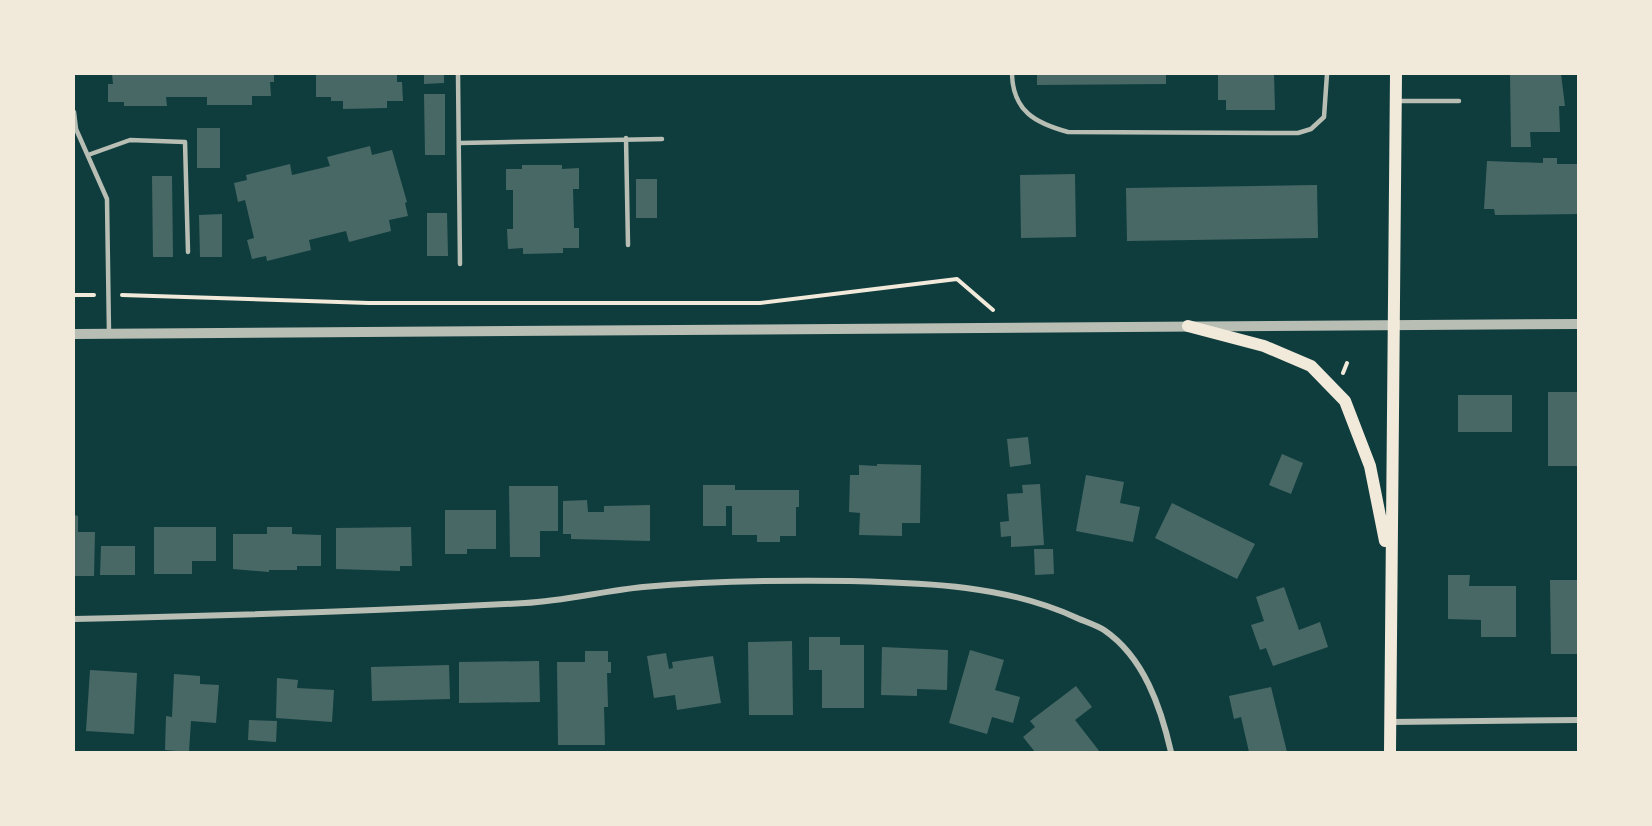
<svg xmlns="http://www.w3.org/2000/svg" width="1652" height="826" font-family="'Work Sans',sans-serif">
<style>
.building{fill:#486865}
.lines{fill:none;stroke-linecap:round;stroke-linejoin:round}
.path{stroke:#f1e9da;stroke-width:4}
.service{stroke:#b8beb3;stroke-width:4.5}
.minor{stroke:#b8beb3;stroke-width:6}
.tertiary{stroke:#b8beb3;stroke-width:10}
.secondary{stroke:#f1e9da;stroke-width:12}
</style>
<rect width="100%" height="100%" fill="#0f3d3e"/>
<!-- building -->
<path class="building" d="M112 74H274V82H270L271 96H252V105H207V97H166L167 106H124V102H108V84H113Z
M316 74H397V82H402L403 101H387V108L343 109V101H331V97H316Z
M424 74H444V83L424 84Z
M1037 74H1166V84L1037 85Z
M1218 74H1274L1275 110H1226V100H1218Z
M1510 74H1561L1565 106H1559L1560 132H1530L1531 147H1511Z
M424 94H445V155H425Z
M197 128H220V168H197Z
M370 146 372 155 392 150 407 202 405 203 408 216 389 220 391 231 349 242 346 231 309 240 311 250 267 261 266 256 252 259 247 240 254 238 245 200 238 202 234 183 247 180 246 175 290 164 292 175 330 166 327 157Z
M1543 158H1557V164H1578V214L1495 215 1494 209H1484L1487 161 1543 163Z
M522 165H562V169L579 168V189H573L574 228H579V248H563V253L523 254V248L508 249 507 229H513V190H506V169H522Z
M1075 174 1076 237 1021 238 1020 175Z
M152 176H172L173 257H153Z
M636 179H657V218H636Z
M1317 185 1318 238 1127 241 1126 188Z
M427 213H447L448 256H427Z
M222 214V257H200L199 215Z
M1548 392H1578V466H1548Z
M1458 395H1512V432H1458Z
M1028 437 1031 464 1010 467 1007 439Z
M1282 454 1303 463 1291 494 1269 485Z
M877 464 921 465 920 523H902V536L859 535 860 513 849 512 850 475H859V465L877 466Z
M1086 475 1124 482 1120 503 1140 507 1133 542 1076 531Z
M1040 484 1044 545 1011 547V536L1001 537 1000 522 1009 521 1007 494 1023 493 1022 485Z
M703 485H735V490H799V507H796V536H780V542H757V535H732V506H726V526H703Z
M509 486H558V531H540V557H510Z
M587 500 588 512H604V506L650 505V541L571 539V534H563V501Z
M1172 503 1255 544 1237 579 1155 538Z
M445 510H496V549H467V554H445Z
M74 515 78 516V532H95L94 576H74Z
M154 527H216V561H192V574H154Z
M267 527H292V534L321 535V566H297V570H269V572L233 569V534H267Z
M411 527 412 566H400V571L336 569V528Z
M101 546H135V575H100Z
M1034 549H1053L1054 574 1035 575Z
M1448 575H1470L1469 586H1516V637H1481V620L1448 619Z
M1550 580H1578V654H1551Z
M1284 587 1299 630 1320 622 1328 647 1273 666 1266 648 1260 650 1251 625 1264 621 1256 597Z
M809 637H840V645H864V708H822V670H809Z
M792 641 793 715H749L748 642Z
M882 647 948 650 947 690 917 689V696L881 695Z
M970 650 1004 660 995 690 1020 697 1013 723 992 717 987 734 949 723Z
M585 651H608V662H611V673H607L608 707H604L605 745H558L557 662H585Z
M666 653 669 669 673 668 672 662 713 656 721 703 677 710 675 695 654 698 647 656Z
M539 661 540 702 459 703V662Z
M449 665 450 699 372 701 371 667Z
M90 670 137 673 134 734 86 731Z
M174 674 200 676V684L219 685 216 723 191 721 189 752 165 750 166 716 172 717Z
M277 678 298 680 297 688 334 690 332 722 276 718Z
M1076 686 1092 707 1075 720 1100 752H1035L1023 737 1035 727 1030 721Z
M1271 687 1287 752H1249L1241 717 1234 719 1229 696Z
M249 720 277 721 276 742 248 740Z"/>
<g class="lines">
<!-- path -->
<path class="path" d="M74 295H94
M122 295 369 303H760L957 279 993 310
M1343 373 1347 363"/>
<!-- service -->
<path class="service" d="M458 74 460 264
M1012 74C1013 111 1035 123 1068 132L1298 133 1311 129 1324 117 1327 74
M1396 101H1459
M74 112 76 129 107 199 109 333
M626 138 628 245
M460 143 662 139
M88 155 130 140 185 142 188 252"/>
<!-- minor -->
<path class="minor" d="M74 619C224 616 374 611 525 603 564 601 603 591 643 587 712 581 781 580 850 581 927 583 1006 585 1077 618 1086 622 1096 625 1104 630 1144 657 1161 708 1171 752
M1390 722 1578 720"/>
<!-- tertiary -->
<path class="tertiary" d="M74 334 1578 324"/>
<!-- secondary -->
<path class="secondary" d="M1188 326 1264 346 1311 366 1345 401 1370 466 1385 541
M1390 752 1396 74"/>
</g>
<!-- border -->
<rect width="1652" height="826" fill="none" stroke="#f1e9da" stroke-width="150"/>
</svg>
